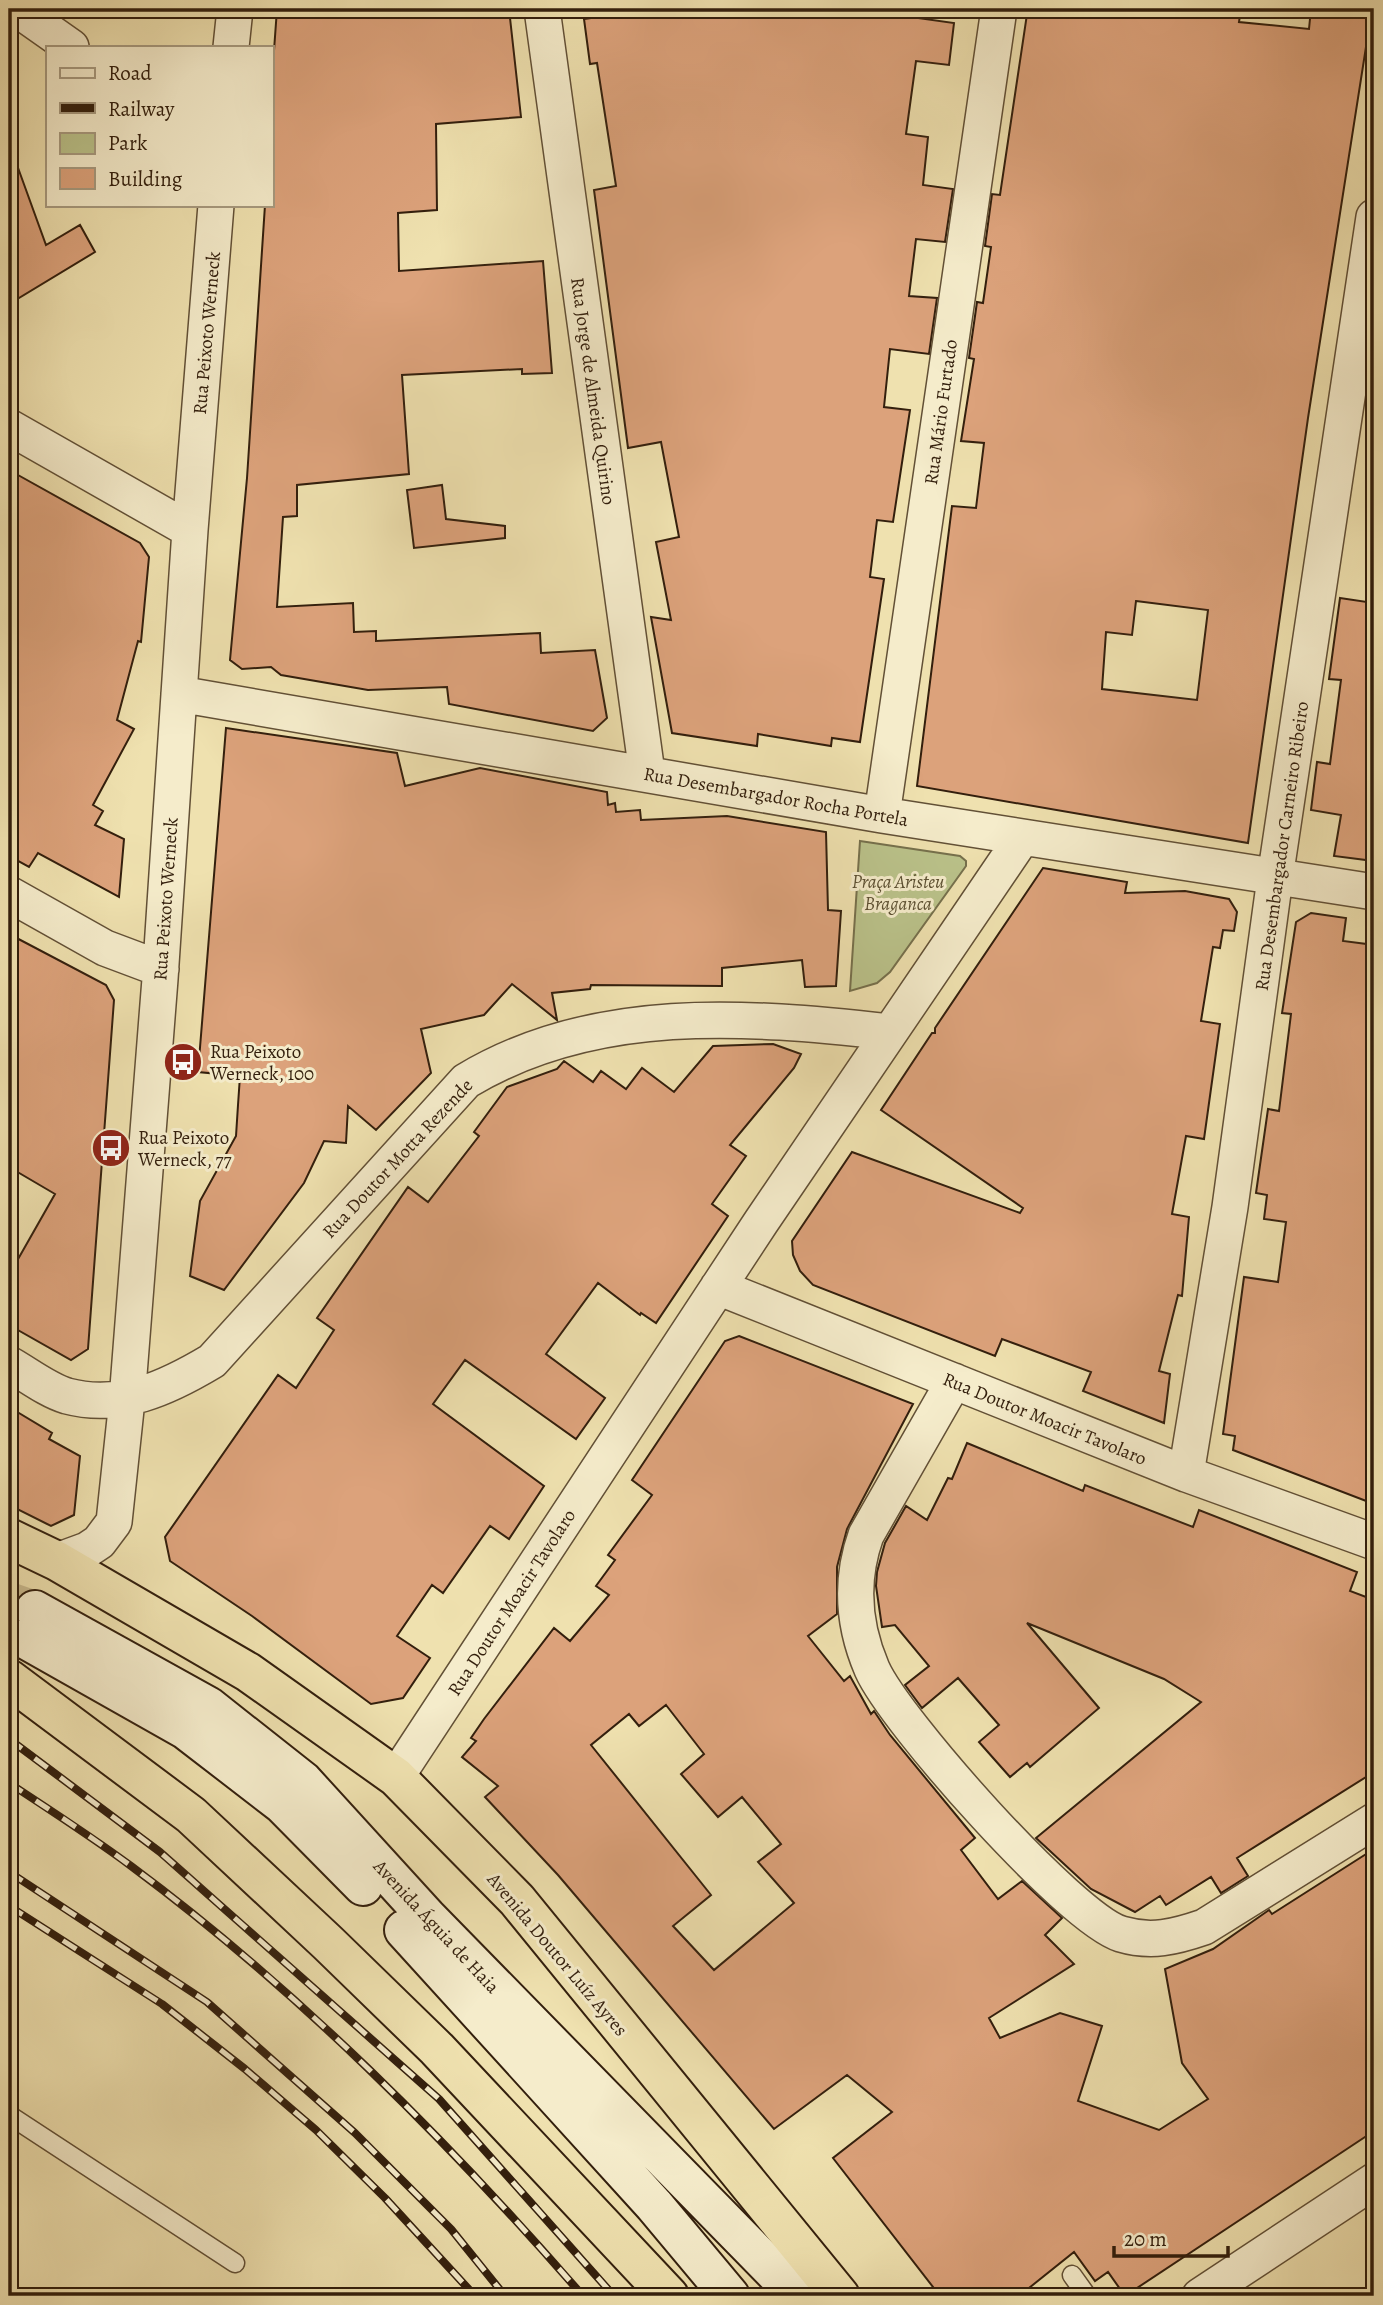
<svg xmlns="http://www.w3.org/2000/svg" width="1383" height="2305" font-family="Alegreya,serif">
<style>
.green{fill:#bac28a;stroke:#76704c;stroke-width:2}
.building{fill:#dca27b;stroke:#331f0d;stroke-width:2;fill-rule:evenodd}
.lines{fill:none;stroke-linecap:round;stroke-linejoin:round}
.secondary-tunnel{stroke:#c9ba8f;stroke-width:38;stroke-dasharray:38 19;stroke-linecap:butt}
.lane-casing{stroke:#625036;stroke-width:21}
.street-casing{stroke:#625036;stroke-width:38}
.secondary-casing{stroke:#331f0d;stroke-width:42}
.highway-casing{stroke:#331f0d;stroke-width:42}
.lane{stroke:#f5eccb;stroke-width:18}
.street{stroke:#f5eccb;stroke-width:35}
.secondary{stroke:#f5eccb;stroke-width:38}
.highway{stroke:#efe1af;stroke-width:38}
.rail-casing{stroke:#331f0d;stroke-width:8}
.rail{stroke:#f5eccb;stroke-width:5;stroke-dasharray:16;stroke-linecap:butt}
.labels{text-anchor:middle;stroke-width:6;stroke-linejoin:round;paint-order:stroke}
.street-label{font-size:19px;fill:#331f0d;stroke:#f5eccb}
.park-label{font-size:19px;font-style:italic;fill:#5c5032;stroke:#f5eccb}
.poi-label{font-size:19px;fill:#331f0d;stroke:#f5eccb;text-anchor:start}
</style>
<rect width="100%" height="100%" fill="#efe1af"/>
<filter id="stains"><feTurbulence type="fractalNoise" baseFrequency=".00286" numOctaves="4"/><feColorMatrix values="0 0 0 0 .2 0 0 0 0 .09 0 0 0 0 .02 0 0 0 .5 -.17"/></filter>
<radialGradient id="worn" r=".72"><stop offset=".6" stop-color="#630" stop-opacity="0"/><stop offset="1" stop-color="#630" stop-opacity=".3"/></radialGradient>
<!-- green -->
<path class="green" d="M860 841 960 856 966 861V866L890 972 877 983 850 991Z"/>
<!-- building -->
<path class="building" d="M277 9H509L521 117 436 124 437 210 398 213 399 271 543 261 552 373 522 374V369L402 375 409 474 297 485V516L283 517 277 607 353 603 354 632 376 631V641L540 633 541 653 595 650 607 718 593 731 449 704 447 687 368 690 281 675 271 667 242 669 230 660 247 478 265 205H271V92Z
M655 9H854L954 23 949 65 916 61 906 134 928 137 923 185 953 189 945 242 916 239 909 296 937 298 929 354 890 349 884 407 910 410 893 522 877 520 870 577 884 579 860 742 832 738 831 746 758 734 757 746 672 733 651 617 671 620 656 542 679 537 661 442 628 448 594 190 616 186 597 63 590 64 584 19Z
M1064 9H1109L1183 16 1184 9H1241L1239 22 1309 29 1311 9 1371 15 1308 418 1248 843 917 786 952 506 976 508 984 443 961 441 974 359 969 358 977 302 983 303 991 247 985 246 992 194 1000 195 1027 14 1064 17ZM1136 601 1208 610 1197 700 1102 689 1106 632 1132 635Z
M13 154 46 245 80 225 95 252 9 304V155Z
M9 470 140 543 149 557 141 642 138 641 117 720 134 729 93 805 103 811 95 825 124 839 119 897 38 853 29 867 9 856Z
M442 485 446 519 505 526V538L414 548 407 490Z
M1340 598 1374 603V861L1334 856 1341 815 1311 810 1317 762 1330 764 1341 680 1329 679Z
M226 728 397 753 405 786 480 768 607 792 608 805 615 803 616 812 640 810 641 820 727 816 826 832 828 910 841 911 836 986 805 987 802 960 722 968V986L591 985 590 989 552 993 557 1020 512 984 484 1015 421 1029 431 1073 376 1130 348 1106 346 1143 324 1141 304 1183 224 1290 190 1276 200 1201 236 1136 238 1105 240 1076 198 1072Z
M1043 868 1127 882 1125 893 1185 891 1229 899 1237 912 1234 931 1223 930 1220 948 1213 947 1201 1021 1220 1024 1204 1139 1186 1136 1172 1214 1189 1217 1182 1296 1178 1295 1159 1371 1170 1374 1164 1423 1083 1391 1091 1372 1002 1339 995 1356 813 1285 800 1271 793 1255 792 1241 852 1152 1020 1213 1023 1208 881 1110 932 1033H935V1028Z
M1311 913 1346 918 1343 941 1374 945V1504L1233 1450 1235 1436 1223 1434 1244 1277 1278 1282 1286 1222 1264 1219 1267 1195 1256 1193 1268 1109 1279 1111 1291 1014 1282 1013 1296 922Z
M9 934 106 985 114 1000 88 1349 71 1360 9 1325V1275L55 1194 9 1167Z
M773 1044 801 1054 794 1068 730 1145 746 1156 712 1204 728 1216 656 1323 641 1313 640 1315 598 1283 546 1354 605 1398 576 1439 465 1360 433 1404 544 1486 509 1539 490 1526 443 1593 432 1585 397 1636 430 1658 403 1698 371 1704 252 1616 170 1561 165 1537 278 1375 296 1388 334 1330 317 1318 408 1187 428 1202 479 1136 474 1132 507 1087 557 1069 564 1061 593 1082 601 1071 626 1089 642 1068 674 1092 713 1046Z
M739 1336 913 1404 847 1529 837 1567V1614L808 1636 844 1681 850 1676 871 1714 874 1711 890 1735 975 1838 961 1850 998 1899 1022 1881 1062 1918 1045 1935 1074 1964 989 2018 1000 2038 1060 2013 1102 2026 1078 2101 1159 2130 1208 2099 1182 2063 1165 1969 1213 1949 1269 1910 1272 1914 1374 1849V2131L1125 2296 1108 2272 1095 2281 1074 2252 1019 2296H940L833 2158 892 2112 847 2075 774 2129 558 1875 485 1797 498 1786 462 1757 476 1741 471 1738 484 1719 554 1628 570 1641 609 1595 596 1586 615 1560 608 1555 652 1495 632 1480 725 1341ZM666 1705 704 1754 681 1774 718 1817 742 1797 781 1844 758 1862 794 1903 714 1970 673 1926 711 1895 591 1745 629 1714 639 1726Z
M9 1407 52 1433 49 1439 80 1456 74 1515 51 1526 9 1505Z
M967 1443 1083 1491 1085 1485 1193 1527 1199 1510 1357 1572 1350 1591 1374 1600V1772L1237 1858 1248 1876 1221 1893 1211 1877 1166 1905 1160 1896 1135 1912 1091 1889 1036 1838 1201 1702 1164 1679 1027 1623 1099 1708 1030 1767 1027 1763 1010 1777 979 1742 999 1725 958 1678 922 1708 905 1685 929 1666 895 1625 882 1627 876 1586 877 1572 885 1543 906 1506 927 1520 948 1478 952 1479Z"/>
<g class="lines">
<!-- secondary-tunnel -->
<path class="secondary-tunnel" d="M9 1601 35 1610"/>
<!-- lane casing -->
<g class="lane-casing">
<path id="lane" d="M9 2115 235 2263
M1072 2275 1087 2296"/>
</g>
<!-- street casing -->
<g class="street-casing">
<path id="street" d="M17 9 71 47
M542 9 647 773
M231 47 235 9
M9 427 190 530
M179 694 882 815 1374 892
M882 815 999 9
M9 894 105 948 161 969
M718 1287 1186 1474 1374 1542
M9 1364C27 1374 47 1390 67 1396 120 1410 167 1388 212 1361L466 1081C594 1004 746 1016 889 1032
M954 1381 866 1535C850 1580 853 1625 872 1669 895 1721 1070 1918 1121 1934 1151 1943 1175 1937 1204 1927L1374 1821
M1186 1474 1230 1207 1275 878 1374 217
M57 1561 87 1550 99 1542 114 1522 127 1400 160 979 190 530 216 205
M396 1777 761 1222 1022 838
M1200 2296 1374 2181"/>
</g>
<!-- secondary casing -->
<g class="secondary-casing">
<path id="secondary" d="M35 1610 208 1706 303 1781 427 1917 798 2296
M25 1639 186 1730 282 1804 363 1886
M404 1930 654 2205 730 2296"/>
</g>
<!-- highway casing -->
<g class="highway-casing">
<path id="highway" d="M9 1538 57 1561 248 1672 396 1777 517 1900 840 2296
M9 1679 191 1815 328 1943 437 2049 669 2296"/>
</g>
<!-- lane -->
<use href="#lane" class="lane"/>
<!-- street -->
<use href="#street" class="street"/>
<!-- secondary -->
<use href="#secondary" class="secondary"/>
<!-- highway -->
<use href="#highway" class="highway"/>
<!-- rail casing -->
<g class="rail-casing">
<path id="rail" d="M9 1739 160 1852 439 2099 614 2296
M9 1783C50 1810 92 1837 131 1866 298 1990 447 2140 583 2296
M9 1872 207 2002 355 2133 451 2229 505 2296
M9 1906 162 2004 245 2069 316 2130 385 2198 475 2296"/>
</g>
<!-- rail -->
<use href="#rail" class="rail"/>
</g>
<!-- icons -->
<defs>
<g id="bus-disc" transform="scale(2.0125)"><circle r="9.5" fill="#8f2418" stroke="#f5eccb"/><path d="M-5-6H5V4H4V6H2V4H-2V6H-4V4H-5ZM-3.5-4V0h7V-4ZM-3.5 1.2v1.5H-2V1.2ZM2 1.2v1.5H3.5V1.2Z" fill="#fff"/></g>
</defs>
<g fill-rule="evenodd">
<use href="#bus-disc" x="183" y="1062"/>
<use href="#bus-disc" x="111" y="1148"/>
</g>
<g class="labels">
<!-- street labels -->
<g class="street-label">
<text transform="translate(206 333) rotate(-85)" y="7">Rua Peixoto Werneck</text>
<text transform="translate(594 391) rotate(82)" y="7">Rua Jorge de Almeida Quirino</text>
<text transform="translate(940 412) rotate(-82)" y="7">Rua Mário Furtado</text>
<text transform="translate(776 796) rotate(10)" y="7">Rua Desembargador Rocha Portela</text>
<text transform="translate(1281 846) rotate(-82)" y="7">Rua Desembargador Carneiro Ribeiro</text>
<text transform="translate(165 899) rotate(-86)" y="7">Rua Peixoto Werneck</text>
<text transform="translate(397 1158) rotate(-47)" y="7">Rua Doutor Motta Rezende</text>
<text transform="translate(1045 1418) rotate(22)" y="7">Rua Doutor Moacir Tavolaro</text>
<text transform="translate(511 1602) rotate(-57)" y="7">Rua Doutor Moacir Tavolaro</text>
<text transform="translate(437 1926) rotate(47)" y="7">Avenida Águia de Haia</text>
<text transform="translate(558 1954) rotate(50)" y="7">Avenida Doutor Luíz Ayres</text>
</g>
<!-- park labels -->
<g class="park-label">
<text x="898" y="888">Praça Aristeu<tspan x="898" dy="22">Braganca</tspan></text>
</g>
<!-- poi labels -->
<g class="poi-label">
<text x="210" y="1058">Rua Peixoto<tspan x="210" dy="22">Werneck, 100</tspan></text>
<text x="138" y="1144">Rua Peixoto<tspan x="138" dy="22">Werneck, 77</tspan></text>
</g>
</g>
<!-- margin -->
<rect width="1383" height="2305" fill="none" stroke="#efe1af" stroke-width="35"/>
<rect x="10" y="10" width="1362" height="2284" fill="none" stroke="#331f0d" stroke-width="3.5"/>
<rect x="18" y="18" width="1348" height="2270" fill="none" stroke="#331f0d" stroke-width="2"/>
<!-- legend -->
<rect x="46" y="46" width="228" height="161" fill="#f5eccb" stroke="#a79a7f" stroke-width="2"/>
<rect x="60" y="68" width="35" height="10" fill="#f5eccb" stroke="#a79a7f" stroke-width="2"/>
<text x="108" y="80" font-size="21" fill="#331f0d">Road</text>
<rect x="60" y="103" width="35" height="10" fill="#331f0d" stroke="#a79a7f" stroke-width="2"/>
<text x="108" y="116" font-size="21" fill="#331f0d">Railway</text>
<rect x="60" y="133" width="35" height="21" fill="#bac28a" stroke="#a79a7f" stroke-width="2"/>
<text x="108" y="150" font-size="21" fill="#331f0d">Park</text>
<rect x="60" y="168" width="35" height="21" fill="#dca27b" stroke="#a79a7f" stroke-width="2"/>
<text x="108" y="186" font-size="21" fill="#331f0d">Building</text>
<!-- scale -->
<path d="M1114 2246v10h114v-10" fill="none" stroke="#331f0d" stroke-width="3.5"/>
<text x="1124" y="2246" font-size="21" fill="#331f0d" stroke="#f5eccb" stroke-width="5" paint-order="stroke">20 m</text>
<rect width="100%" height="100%" filter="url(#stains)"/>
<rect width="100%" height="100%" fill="url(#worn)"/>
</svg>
